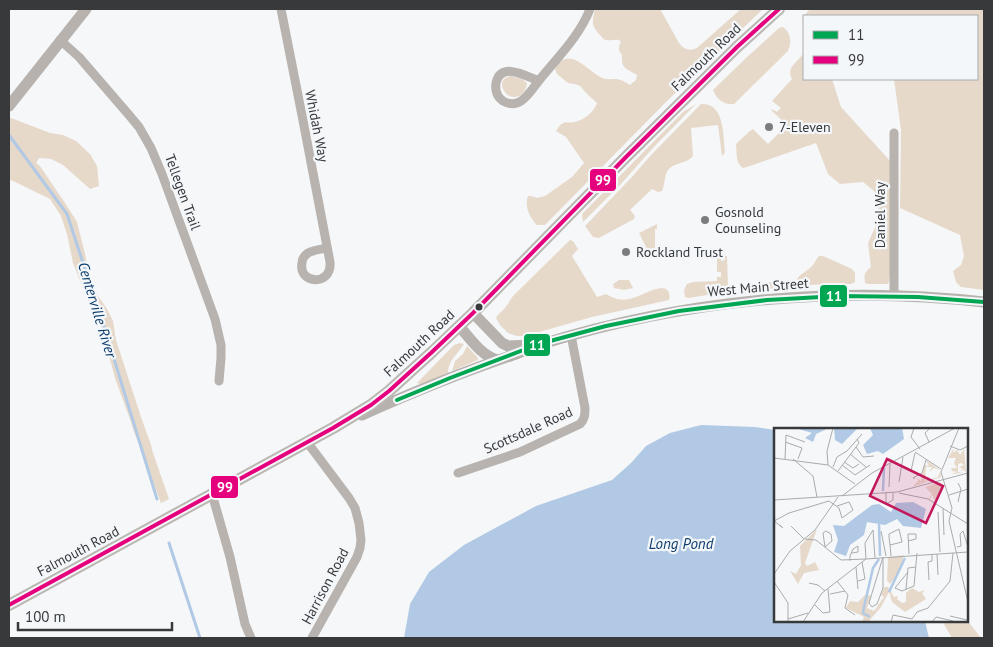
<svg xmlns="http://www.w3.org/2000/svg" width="993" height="647" font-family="'PT Sans',sans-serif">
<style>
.green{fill:#e7d9ca}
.water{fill:#b1c9e4}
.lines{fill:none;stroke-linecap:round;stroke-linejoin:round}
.stream{stroke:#b1c9e4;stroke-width:3}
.street{stroke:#b8b3ae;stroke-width:9}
.secondary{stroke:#b7b2ae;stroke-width:11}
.primary{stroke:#bab6b2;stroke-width:12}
.bus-1-casing{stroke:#f4f7fa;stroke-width:8}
.bus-2-casing{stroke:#f4f7fa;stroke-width:8}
.bus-1{stroke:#00a651;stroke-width:4}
.bus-2{stroke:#e5007d;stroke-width:4}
.poi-dot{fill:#7a7c7e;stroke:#f4f7fa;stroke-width:2}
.bus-dot{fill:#38393b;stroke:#f4f7fa;stroke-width:2}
.labels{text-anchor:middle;stroke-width:4.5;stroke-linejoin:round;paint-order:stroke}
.street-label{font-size:14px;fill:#38393b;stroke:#f4f7fa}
.poi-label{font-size:14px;fill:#38393b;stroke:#f4f7fa;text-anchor:start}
.water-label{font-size:15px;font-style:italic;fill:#0f3e6d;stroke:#f4f7fa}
.inset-river{fill:none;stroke:#b1c9e4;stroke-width:2.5}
.inset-road{fill:none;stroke:#a9abad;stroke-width:1}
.view{fill:#c2185b;fill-opacity:0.15;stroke:#c2185b;stroke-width:2.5}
.inset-edge{fill:none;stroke:#38393b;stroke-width:2.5}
.line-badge{stroke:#f4f7fa;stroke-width:2}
.badge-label{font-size:14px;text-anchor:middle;font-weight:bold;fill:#fff}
</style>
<rect width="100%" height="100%" fill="#f5f7f9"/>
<!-- green -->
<path class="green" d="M595 9H660L679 43C684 50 691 52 698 47L741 9H763L668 100 545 225H537C530 218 524 206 528 196H531L537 198 545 196 572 177 584 163 566 137 556 131 560 125 565 122C577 125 593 115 597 103L586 93 580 86 575 84 568 83 557 74 555 69C568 45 586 69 600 77 605 80 610 79 616 79 621 79 626 83 630 85L636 80 637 75C626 68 621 69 622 55 618 50 618 48 621 42L619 40C615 39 611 41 607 40 603 40 603 38 600 35 591 25 592 22 595 9Z
M810 9H984V135L983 141V184L984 186V290L961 287 956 282 953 271 961 265 964 256 960 235 900 208 901 130 894 79H977V16H804V24L802 18Z
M783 27C791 33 792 42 788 51L734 104C724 105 717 100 713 90L746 58 779 28Z
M804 52V79H832L841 107 891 162 890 276 889 281 888 284H868L865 283C864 274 864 273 871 267L868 243 877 223 879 204 874 191 863 182 840 184 828 174 816 143 750 166 743 168C735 163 737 152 736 144L750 131 753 129 768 144 787 125 771 110 772 109 777 112 781 108 772 101 792 79C785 67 799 62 804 52Z
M511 76 522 79 527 83C526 99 507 103 502 86 502 80 505 77 511 76Z
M696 104 652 149 621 184 583 222 582 214 683 112Z
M701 104C725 102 723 137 725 152L723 155 722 156 718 125 691 128 693 156C687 164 674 162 668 170 664 176 665 185 662 191L658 192 652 189 630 210 635 216 634 219 599 238 593 237 585 226 631 178 651 155Z
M11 118 50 133 63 135 76 141 90 154 97 166 99 186 90 189 63 165 51 159 39 158 36 163 40 166 65 203 77 222 86 258 88 276 93 289 106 307 113 321 116 340 141 417 151 445 153 453 169 499 161 503 143 455 142 450 134 432 131 422 116 381 110 360 104 333 96 314 90 305 73 263 67 234 61 216 50 199 9 179V119Z
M657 224V229H655V248L647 249 639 233Z
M570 240 573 241 578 249 572 256 597 297 606 294C628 308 639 292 661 288 668 288 671 293 669 300L592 317 525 336H517L508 333 500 325 496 318 497 316 505 308 513 296Z
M717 256H721V261L725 260V256H727L728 286H724L723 289 725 292 689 298 685 297 684 290 687 284 693 282 717 281V277H721V272H717Z
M819 256H823L852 269 855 273V282L851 284 801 285 798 283 797 279C801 273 806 272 811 267 815 264 815 260 819 256Z
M619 280H629L633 288 624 290 614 288 613 284Z
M769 282 777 283 780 288 753 290V286L758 283Z
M460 343 464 344C458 354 448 360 448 373L421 384 417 383 454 345Z
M467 346 478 358V360L452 371 455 361 463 354Z
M967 620 981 638H952L942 621Z"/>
<!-- water -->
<path class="water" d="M701 425 755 427 775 430 776 621H925L929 638H404L410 604 429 572 464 545 536 506 612 480 631 463 646 446 670 433Z"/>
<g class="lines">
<!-- stream -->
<path class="stream" d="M9 135 67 214 107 336 157 499
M169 543 200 638"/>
<!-- street -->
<path class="street" d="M281 9C298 93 314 178 330 262 332 287 298 284 302 263 302 259 305 255 308 253 313 250 321 249 327 248
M60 40 79 57 129 115 139 127 151 148 162 174 215 319 221 345V358L219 381
M539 81C526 76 501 61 496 83 495 90 497 97 503 101 508 104 515 105 521 101 529 96 535 85 541 78 559 56 580 35 590 9
M894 296V133
M307 442 349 498 355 508 359 523 361 540 360 548 357 557 312 638
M458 473 520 452 580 424C585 419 585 414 585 408L571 335
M212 494 230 557 245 624 251 638"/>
<!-- secondary -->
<path class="secondary" d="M9 106 86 9
M473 313 502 343 508 346 530 345
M459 326C470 338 481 356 498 360
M362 415C411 393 462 372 513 355 523 352 532 346 542 344 683 300 837 285 984 302"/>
<!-- primary -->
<path class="primary" d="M9 605 333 428 371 405 389 391 432 352 473 313 625 158 737 47 779 9"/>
<!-- bus-1 casing -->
<g class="bus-1-casing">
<path id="bus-1" d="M397 400 450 378 539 344 606 326 679 311 767 300 839 296 918 297 984 302"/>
</g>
<!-- bus-2 casing -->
<g class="bus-2-casing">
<path id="bus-2" d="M9 605 333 428 371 405 389 391 432 352 473 313 625 158 737 47 779 9"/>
</g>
<!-- bus-1 -->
<use href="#bus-1" class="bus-1"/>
<!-- bus-2 -->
<use href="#bus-2" class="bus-2"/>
</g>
<!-- markers -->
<g class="poi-dot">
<circle cx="769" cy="127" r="5"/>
<circle cx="705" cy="220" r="5"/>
<circle cx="626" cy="252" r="5"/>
</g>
<circle class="bus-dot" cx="479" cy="307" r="4.5"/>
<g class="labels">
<!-- street labels -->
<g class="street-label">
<text transform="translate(706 57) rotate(-44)" y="5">Falmouth Road</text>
<text transform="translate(317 126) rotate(79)" y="5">Whidah Way</text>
<text transform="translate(183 192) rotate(70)" y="5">Tellegen Trail</text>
<text transform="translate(880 215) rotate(-90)" y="5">Daniel Way</text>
<text transform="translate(758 287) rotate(-5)" y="5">West Main Street</text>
<text transform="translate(419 343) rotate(-43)" y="5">Falmouth Road</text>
<text transform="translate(528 430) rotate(-24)" y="5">Scottsdale Road</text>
<text transform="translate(78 551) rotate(-28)" y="5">Falmouth Road</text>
<text transform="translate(325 586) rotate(-62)" y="5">Harrison Road</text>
</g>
<!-- poi labels -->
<g class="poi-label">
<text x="779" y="132">7-Eleven</text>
<text x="715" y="217">Gosnold<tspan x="715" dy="16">Counseling</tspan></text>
<text x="636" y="257">Rockland Trust</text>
</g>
<!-- water labels -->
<g class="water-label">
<text transform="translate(97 310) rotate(73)" y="5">Centerville River</text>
<text x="681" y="549">Long Pond</text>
</g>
</g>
<!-- overview -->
<g transform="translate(774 428)">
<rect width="194" height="194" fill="#f5f7f9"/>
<path d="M180 20 179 25 183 22 186 27 190 21 192 44 190 42 185 43 189 41 185 39 190 37 187 35 184 36V44L189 45 177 46 183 44 178 43 177 40H183L180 35 182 30H174ZM152 32 166 42 160 40 155 44 158 39H152L151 53 164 49 166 43 167 49 138 59 144 53 143 50 147 53 150 37 155 38ZM166 54 170 58 162 74 158 67 156 71 151 68 155 70 158 66 151 59ZM43 101 31 135 33 138 41 134 45 142 30 145 24 156 16 143 22 146 27 137 26 118ZM130 127 125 144 116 156 113 152 114 129ZM110 159H114L120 169 124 168 123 171 128 175 132 174V165L138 160 145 164 151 162 148 165 152 171 131 184 118 174 115 164 107 179 94 194H88L90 189 72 180 76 173 84 174 92 166 97 168 93 180 100 183 110 169 107 167Z" fill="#e7d9ca"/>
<path d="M21 0H55L42 6 39 14 31 10 38 5ZM60 0H84L68 16 61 12ZM96 0H128L130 11 109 26 104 23 93 26 89 17 99 7ZM139 74 152 81 147 100 129 98 123 91 111 97 93 94 90 107 76 117 72 128 60 124 64 112 59 97 70 98 98 77 105 76 117 84 122 75Z" fill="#b1c9e4"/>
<path class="inset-river" d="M109 63 110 40M105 96 106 128M115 164 131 130M96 189 89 185 90 179 99 140 105 131"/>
<path class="inset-road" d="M140 0 137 9 146 21M185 0 167 44 178 80 175 93 194 174M11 14 28 20 24 31M155 14 151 5 156 0M176 18 186 22 194 18M82 19 89 29 100 28M141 24 167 41M76 26 92 39M0 30 54 37 81 56M11 31 12 7 31 14M19 31 39 48 43 69M70 34 79 40 85 36M54 37 53 23 59 0M68 37 81 47 96 37M59 39 63 29 73 23 88 6M64 43 85 15 83 11M137 43 141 25M141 50H139L148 45 152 32M125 54 129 29M184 55 187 61 184 74M115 59 116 36M112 65V76L119 72V65M125 65 154 71 194 96M175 67 194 61M68 68 98 45 181 0M0 72 123 64 194 45M169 80 170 107M164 84 166 124M0 93 15 85 55 73 65 80 68 90 79 82 75 74 63 78M0 93 9 100 6 97M17 98 30 111M99 102 101 130M52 103 57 106 58 113 51 119 49 105ZM107 103 112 128M31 111 42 112 67 132 92 131 91 115 99 102M134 113 142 111V106H134L135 126M116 117 128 114 125 101 115 106V109L116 117 117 128M183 119 187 118 186 106 189 103 194 119M163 126 164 147M109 129 95 175 98 179 103 176 109 160V130M76 133V128L79 121 84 118V124L78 125M82 139 84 161M134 144 121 160 128 163 140 158 143 125M0 146 16 123 41 102 64 69M155 152 154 134 158 133V126M63 153 74 167 71 180 81 187M84 153 91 151 88 134M0 154 14 175V194M35 155 44 157 51 163M132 161 134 140 142 139M56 166 71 163M40 176 49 185 56 184 54 161M176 188 193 192M14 191 34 185M29 194 48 165 92 131 194 124M117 194 119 187 138 191 143 184 154 180 176 153 179 125M158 194 162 189 179 193"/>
<path class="view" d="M113 31 169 58 152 95 96 68Z"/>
<rect width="194" height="194" class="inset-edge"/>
</g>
<g class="line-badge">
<rect x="589" y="168" width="28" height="24" rx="5" fill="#e5007d"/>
<rect x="819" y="284" width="29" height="24" rx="5" fill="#00a651"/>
<rect x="523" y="333" width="28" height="24" rx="5" fill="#00a651"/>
<rect x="210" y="475" width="29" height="24" rx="5" fill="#e5007d"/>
</g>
<g class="badge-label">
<text x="603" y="185">99</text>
<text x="834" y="301">11</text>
<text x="537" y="350">11</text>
<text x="225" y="492">99</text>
</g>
<!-- border -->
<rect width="993" height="647" fill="none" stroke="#38393b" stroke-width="20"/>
<!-- legend -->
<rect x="803" y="15" width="175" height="65" fill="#f4f7fa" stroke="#a9abae"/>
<rect x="813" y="31" width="25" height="8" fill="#00a651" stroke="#a9abae"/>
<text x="848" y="40" font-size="15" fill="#38393b">11</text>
<rect x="813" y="56" width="25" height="8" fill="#e5007d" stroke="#a9abae"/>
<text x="848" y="65" font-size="15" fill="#38393b">99</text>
<!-- scale -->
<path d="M18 622v8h154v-8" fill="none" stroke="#38393b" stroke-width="2.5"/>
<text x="25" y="622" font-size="15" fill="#38393b" stroke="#f4f7fa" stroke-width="4" paint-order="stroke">100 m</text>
</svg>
